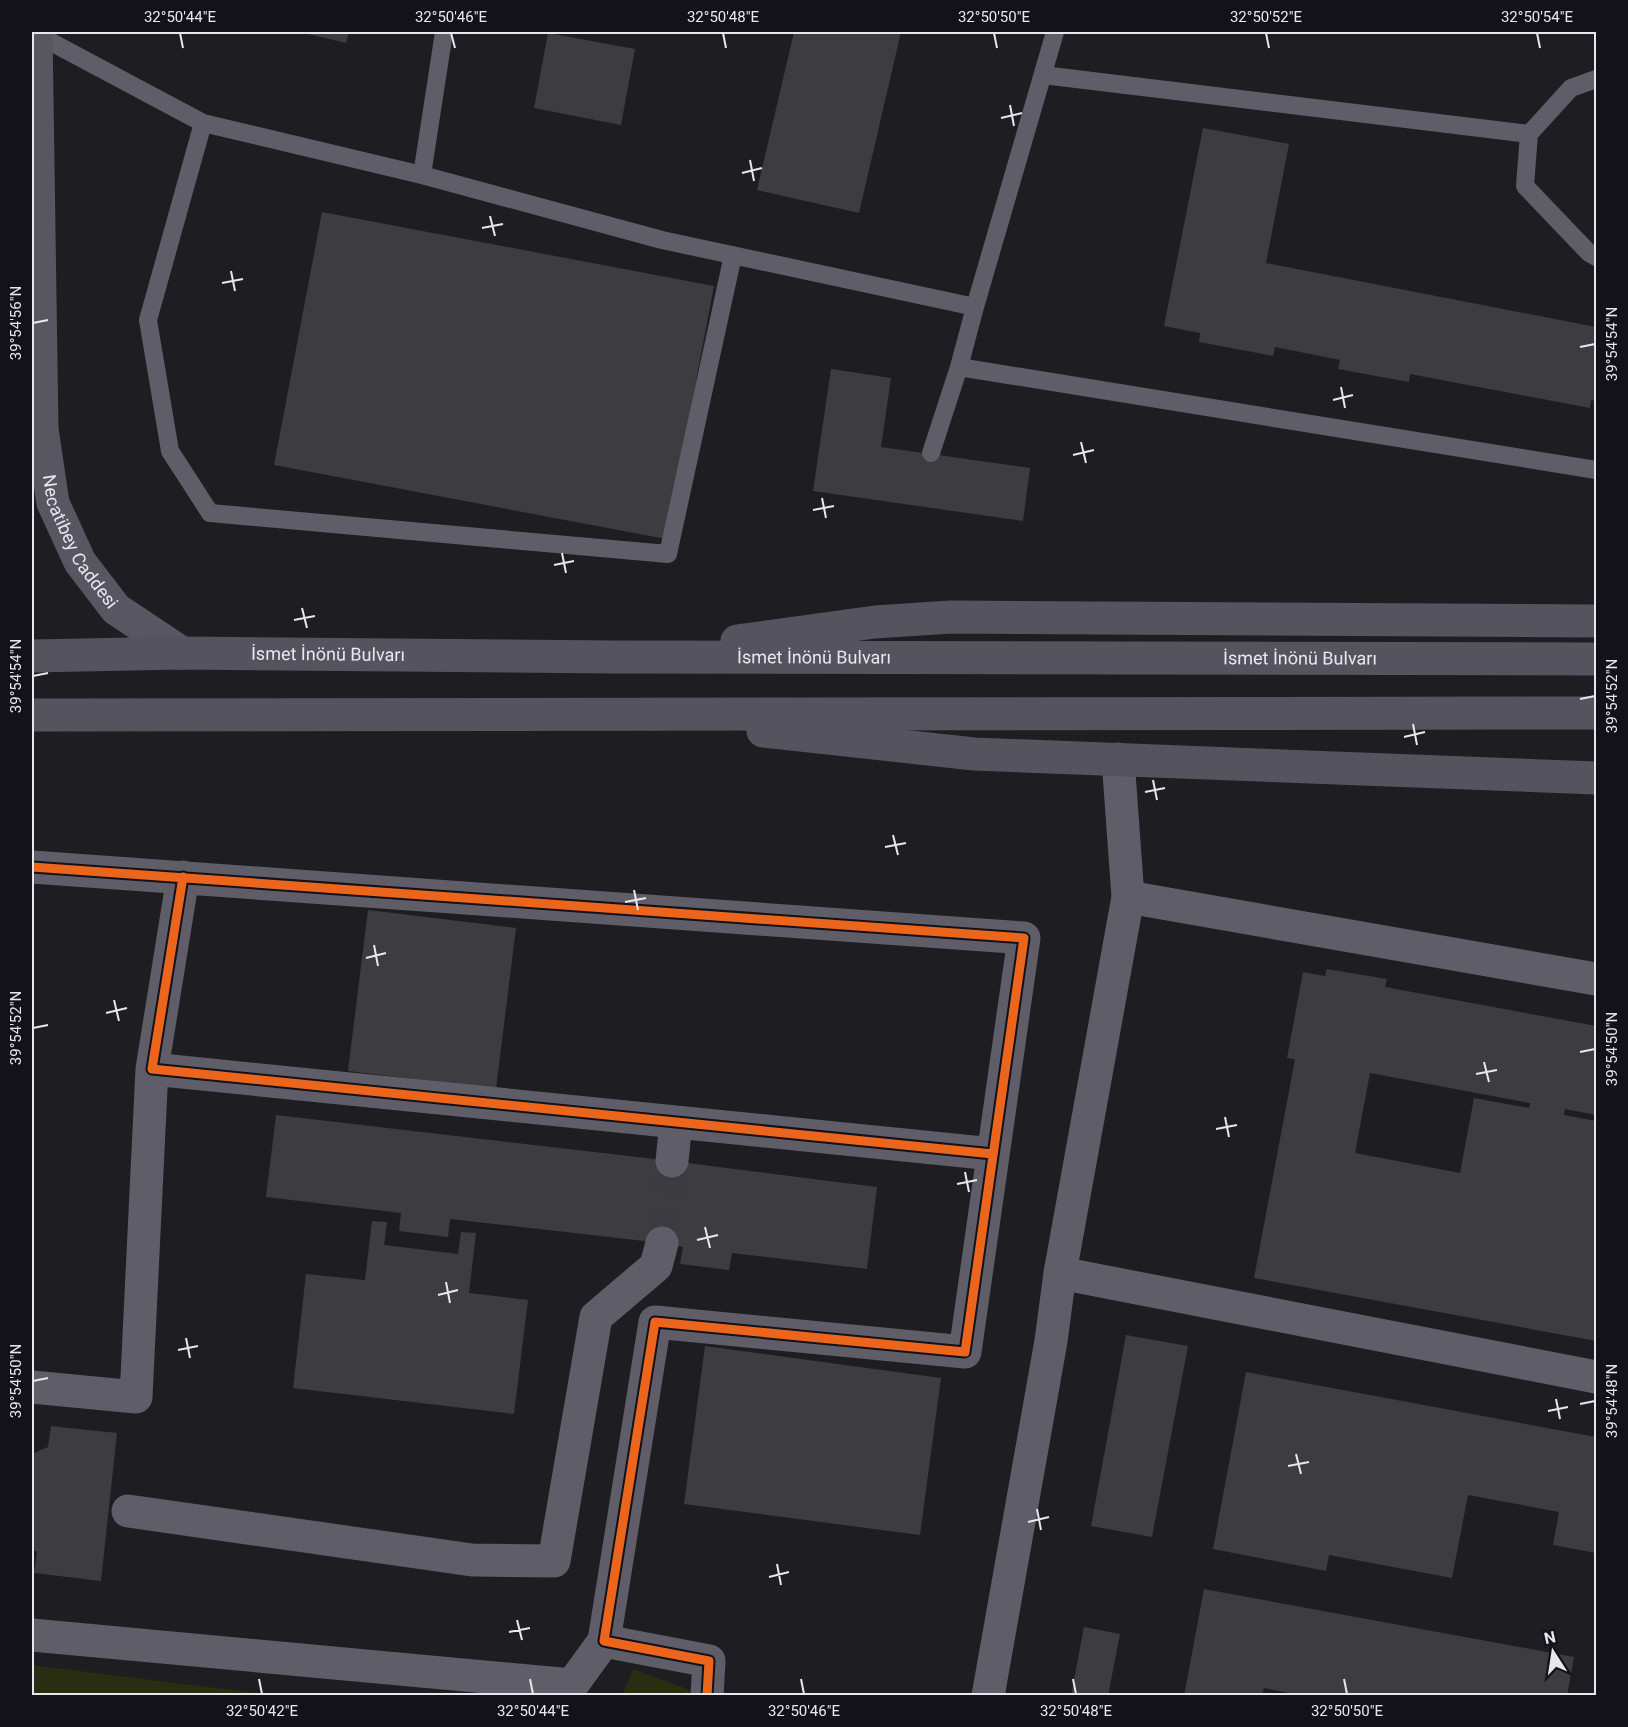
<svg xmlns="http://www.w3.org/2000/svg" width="1628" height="1727" font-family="Roboto,sans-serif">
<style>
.green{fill:#292d11}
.building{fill:#3d3d41;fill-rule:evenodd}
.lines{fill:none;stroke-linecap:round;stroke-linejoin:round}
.street-tunnel{stroke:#3b3b41;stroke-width:33;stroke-dasharray:33 16;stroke-linecap:butt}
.lane{stroke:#5e5d68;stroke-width:18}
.street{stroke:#5e5d68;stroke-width:33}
.secondary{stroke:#575661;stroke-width:33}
.primary{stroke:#55545e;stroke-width:33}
.cycleway-casing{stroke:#13121b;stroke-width:13}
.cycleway{stroke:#eb651d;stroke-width:9}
.ticks{fill:none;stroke:#e8e7ee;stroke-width:2}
.labels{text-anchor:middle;stroke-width:6;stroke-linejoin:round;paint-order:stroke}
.street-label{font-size:18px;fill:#e8e7ee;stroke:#13121b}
.neatline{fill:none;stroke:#e8e7ee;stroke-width:2}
.ticks-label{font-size:15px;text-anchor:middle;fill:#e8e7ee}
</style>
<rect width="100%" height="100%" fill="#1d1d22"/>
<!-- green -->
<path class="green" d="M32 1665 271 1695H32Z
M633 1669 693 1691V1695L622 1696Z"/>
<!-- building -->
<path class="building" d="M300 32H349L346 43Z
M794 32H901L859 213 757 190Z
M548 33 635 49 621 125 534 108Z
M1203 128 1289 144 1266 263 1596 327V401L1591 400 1590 408 1410 374 1409 382 1338 369 1340 360 1275 347 1273 356 1199 342 1200 333 1164 326Z
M322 212 714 286 666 539 274 465Z
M831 369 891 378 881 447 1030 468 1023 521 813 491Z
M368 910 516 928 496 1089 348 1071Z
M1327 969 1387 979 1385 987 1596 1026V1115L1565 1109 1564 1115 1596 1121V1341L1254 1278 1295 1059 1287 1058 1303 972 1325 976ZM1370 1073 1530 1103 1529 1108 1474 1098 1460 1173 1355 1153Z
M276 1115 672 1161 877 1187 867 1269 732 1253 729 1270 680 1264 683 1247 662 1243 450 1219 448 1237 399 1231 401 1213 266 1197Z
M372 1221 387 1222 384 1245 458 1254 461 1232 476 1233 469 1293 528 1300 514 1414 293 1388 306 1274 365 1280Z
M1126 1335 1188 1346 1152 1537 1091 1526Z
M705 1346 941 1378 920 1535 684 1504Z
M1246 1372 1596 1437V1553L1553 1545 1559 1512 1468 1495 1452 1578 1329 1555 1326 1571 1213 1549Z
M51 1426 117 1433 101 1581 34 1573 37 1552 32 1549V1473L34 1453 48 1447Z
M1204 1589 1574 1657 1567 1696H1304L1264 1688 1262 1696H1184Z
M1084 1627 1120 1634 1108 1696H1071Z"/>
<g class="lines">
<!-- street-tunnel -->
<path class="street-tunnel" d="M662 1243 672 1161"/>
<!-- lane -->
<path class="lane" d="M36 34 203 123 422 175 662 240 975 307
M1043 75 1529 134 1525 186 1589 253 1596 257
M203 123 148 320 170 451 210 513 668 554 733 255
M1529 134 1571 88 1596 79
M422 175 444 32
M959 367 1596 470
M931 453 959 367 975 307 1055 32"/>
<!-- street -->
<path class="street" d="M32 867 1024 938 965 1352 655 1322 604 1641 709 1661 707 1696
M183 877 152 1069 993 1154
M1128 897 1596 979
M672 1161 676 1122
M1060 1273 1596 1377
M32 1387 136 1397 152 1069
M128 1511 472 1560 554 1561 596 1317 656 1266 662 1243
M32 1635 572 1685 604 1641
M988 1696 1051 1341 1060 1273 1128 897 1118 759"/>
<!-- secondary -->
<path class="secondary" id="s1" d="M36 32 42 429 53 503 80 562 116 609 182 653"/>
<!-- primary -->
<g class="primary">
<path d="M737 641 875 622 951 617 1596 621"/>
<path id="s2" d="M32 656 182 653 613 657 1596 659"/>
<path d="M32 715 1596 713"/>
<path d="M763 731 974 754 1596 778"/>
</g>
<!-- cycleway casing -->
<g class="cycleway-casing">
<path id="cycleway" d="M32 867 1024 938 965 1352 655 1322 604 1641 709 1661 707 1696
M183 877 152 1069 993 1154"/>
</g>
<!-- cycleway -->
<use href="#cycleway" class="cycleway"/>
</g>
<!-- ticks -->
<path class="ticks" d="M180 33 183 48M451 33 455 48M723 33 726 48M994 33 997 48M1266 33 1269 48M1537 33 1540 48M1010 105 1014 126M1001 118 1022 113M750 160 754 181M742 173 762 168M490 216 495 236M482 228 503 224M231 271 235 291M222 283 243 279M33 323 48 320M1580 347 1595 344M1341 387 1345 408M1333 400 1353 395M1081 442 1086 463M1073 455 1094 450M822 498 826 518M813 510 834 506M562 553 566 573M554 565 574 561M302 608 307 628M294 620 315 616M33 676 48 673M1580 699 1595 696M1413 724 1417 745M1404 737 1425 732M1153 780 1157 800M1145 792 1165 788M893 835 898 855M885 847 906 843M634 890 638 910M625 902 646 898M374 945 378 966M366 958 386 953M114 1000 119 1021M106 1013 127 1008M33 1028 48 1025M1580 1052 1595 1049M1484 1062 1489 1082M1476 1074 1497 1070M1225 1117 1229 1137M1216 1129 1237 1125M965 1172 969 1192M957 1184 977 1180M705 1227 710 1248M697 1240 718 1235M446 1282 450 1303M438 1295 458 1290M186 1338 190 1358M178 1350 198 1346M33 1381 48 1378M1556 1399 1560 1419M1580 1404 1595 1401M1548 1411 1568 1407M1296 1454 1301 1474M1288 1466 1309 1462M1037 1509 1041 1530M1028 1522 1049 1517M777 1564 781 1585M769 1577 789 1572M517 1620 522 1640M509 1632 530 1628M259 1679 262 1694M530 1679 533 1694M801 1679 804 1694M1073 1679 1076 1694M1344 1679 1347 1694"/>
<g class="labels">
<!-- street labels -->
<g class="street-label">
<text dy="6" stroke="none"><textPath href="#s1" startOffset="518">Necatibey Caddesi</textPath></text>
<text dy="6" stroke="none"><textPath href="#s2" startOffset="296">İsmet İnönü Bulvarı</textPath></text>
<text dy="6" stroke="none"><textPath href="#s2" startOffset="782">İsmet İnönü Bulvarı</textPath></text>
<text dy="6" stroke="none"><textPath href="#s2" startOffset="1268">İsmet İnönü Bulvarı</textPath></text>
</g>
</g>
<!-- border -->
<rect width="1628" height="1727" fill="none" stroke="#13121b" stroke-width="66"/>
<!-- north arrow -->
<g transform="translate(1553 1652) rotate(348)" stroke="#13121b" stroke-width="4.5" paint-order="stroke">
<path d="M0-4.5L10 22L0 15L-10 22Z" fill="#e8e7ee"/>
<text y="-9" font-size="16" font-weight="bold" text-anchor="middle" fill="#e8e7ee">N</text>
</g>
<rect x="33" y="33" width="1562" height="1661" class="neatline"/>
<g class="ticks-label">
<text x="180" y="22">32°50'44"E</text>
<text x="451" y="22">32°50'46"E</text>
<text x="723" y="22">32°50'48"E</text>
<text x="994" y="22">32°50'50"E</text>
<text x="1266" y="22">32°50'52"E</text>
<text x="1537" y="22">32°50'54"E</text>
<text transform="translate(16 323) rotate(-90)" y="5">39°54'56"N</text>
<text transform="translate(1612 344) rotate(-90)" y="5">39°54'54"N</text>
<text transform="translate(16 676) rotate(-90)" y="5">39°54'54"N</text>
<text transform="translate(1612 696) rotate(-90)" y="5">39°54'52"N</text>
<text transform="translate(16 1028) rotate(-90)" y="5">39°54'52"N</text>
<text transform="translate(1612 1049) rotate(-90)" y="5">39°54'50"N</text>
<text transform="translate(16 1381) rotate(-90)" y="5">39°54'50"N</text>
<text transform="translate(1612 1401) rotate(-90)" y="5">39°54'48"N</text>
<text x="262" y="1716">32°50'42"E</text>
<text x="533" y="1716">32°50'44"E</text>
<text x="804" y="1716">32°50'46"E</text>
<text x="1076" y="1716">32°50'48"E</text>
<text x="1347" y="1716">32°50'50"E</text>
</g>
</svg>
